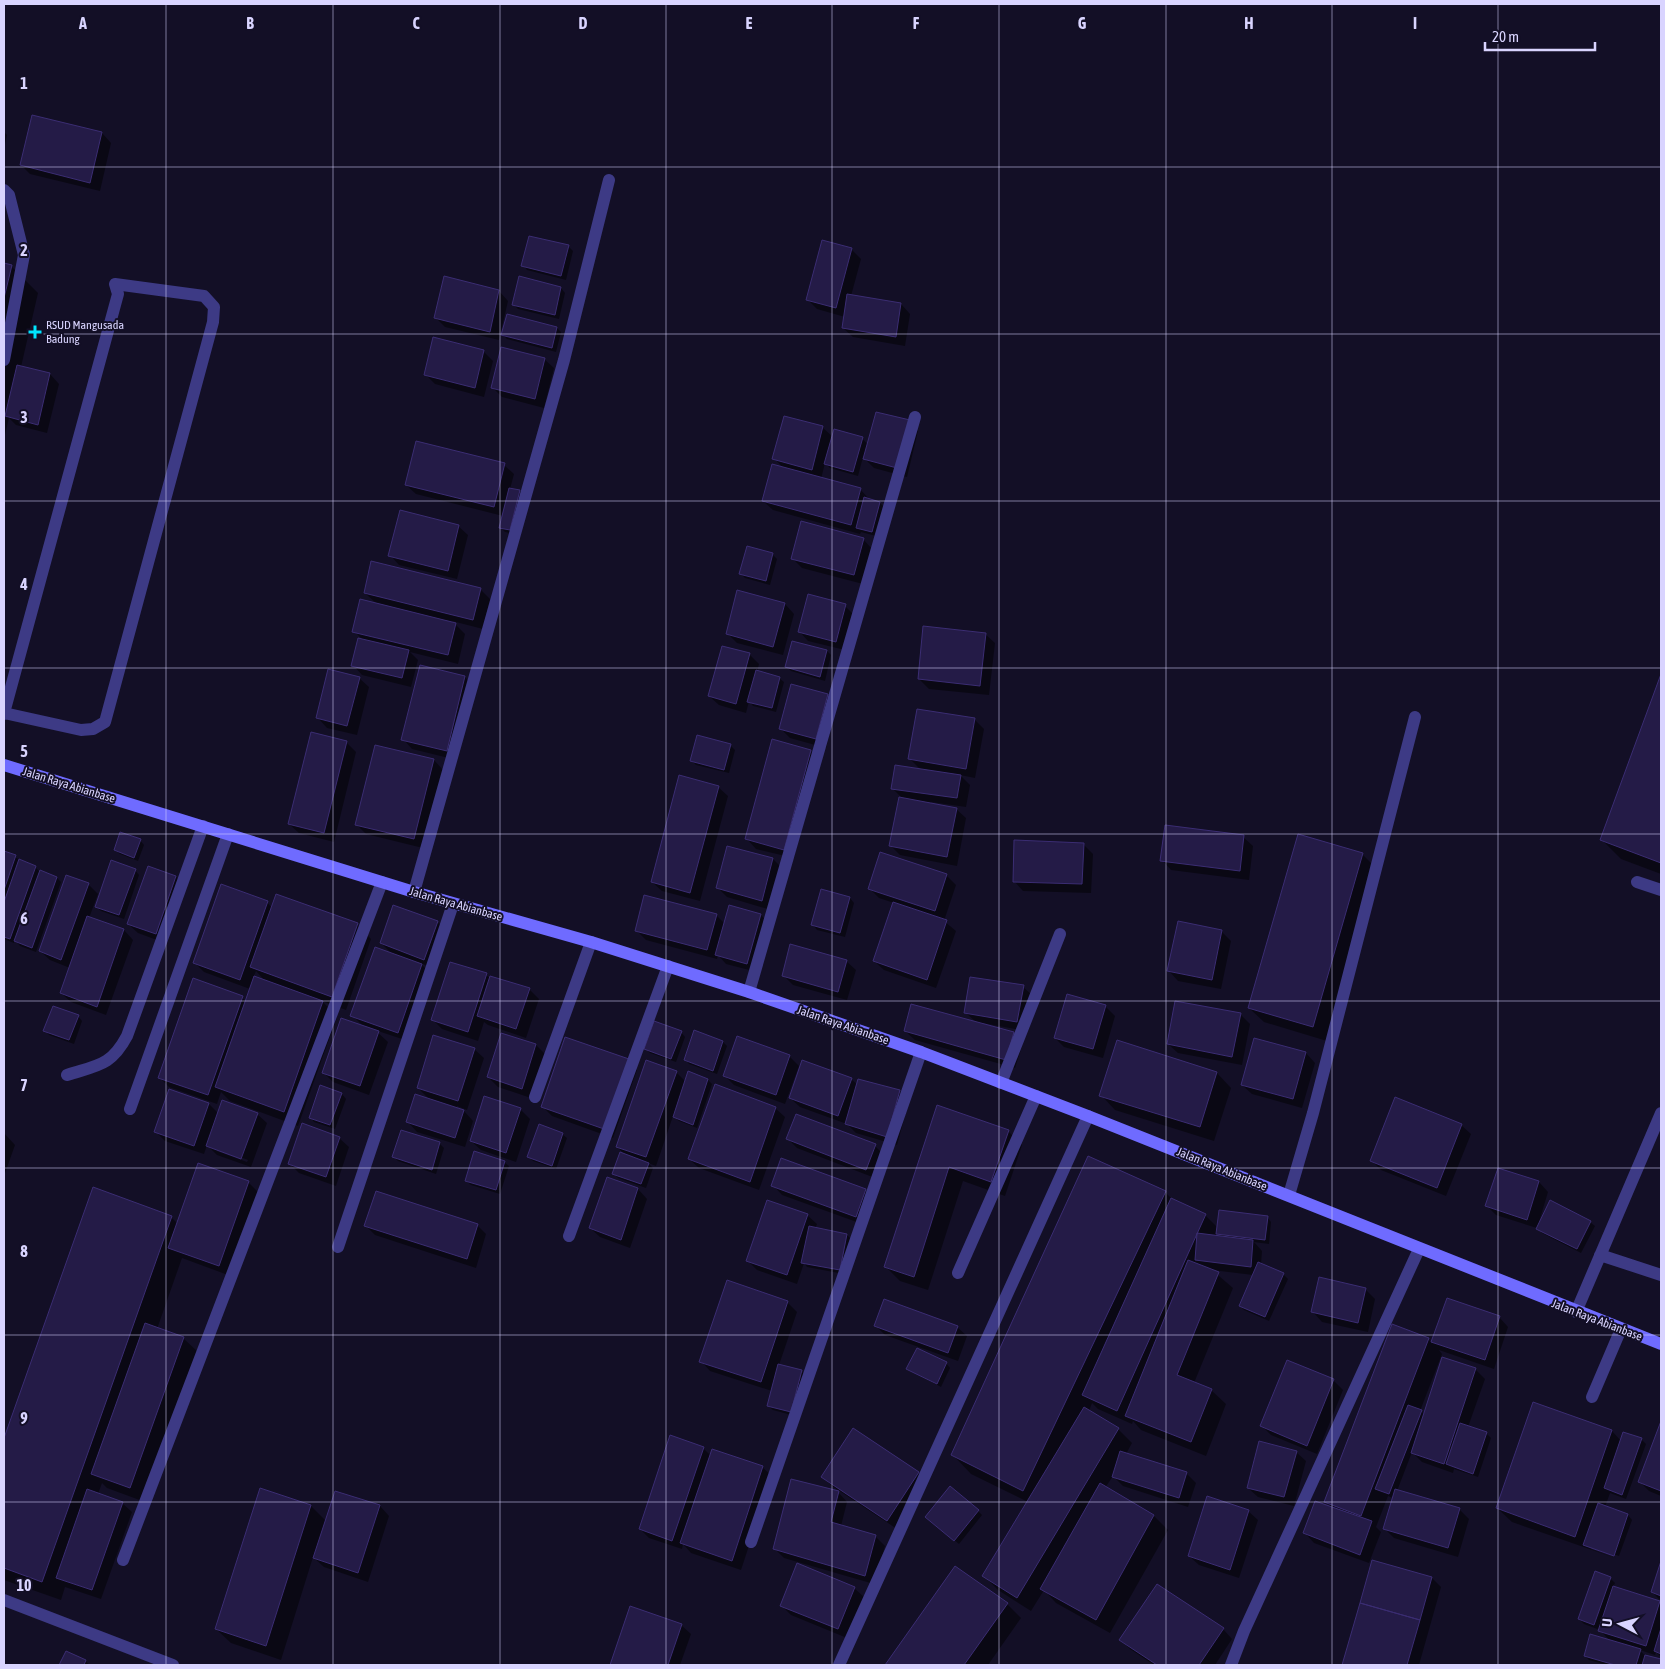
<svg xmlns="http://www.w3.org/2000/svg" width="1665" height="1669" font-family="'Asap Condensed',sans-serif">
<style>
.shadow{fill:#0007;fill-rule:evenodd}
.building{fill:#241b47;stroke:#3b2d73}
.lines{fill:none;stroke-linecap:round;stroke-linejoin:round}
.lane{stroke:#3d3a85;stroke-width:12}
.street{stroke:#3d3a85;stroke-width:12}
.secondary{stroke:#6f6bff;stroke-width:12}
.grid{fill:none;stroke:#d9d4ff;stroke-width:1;stroke-opacity:0.55}
.poi-dot{fill:#00e5ff;stroke:#130f26;stroke-width:2}
.labels{text-anchor:middle;stroke-width:4;stroke-linejoin:round;paint-order:stroke}
.poi-label{font-size:12px;fill:#d9d4ff;stroke:#130f26;text-anchor:start}
.street-label{font-size:12px;fill:#d9d4ff;stroke:#130f26}
.grid-label{font-size:16px;text-anchor:middle;font-weight:bold;fill:#d9d4ff;stroke:#130f26;stroke-width:4;stroke-linejoin:round;paint-order:stroke}
</style>
<rect width="100%" height="100%" fill="#130f26"/>
<!-- shadow -->
<path class="shadow" d="M32 117 102 133 111 143 100 191 30 174 21 165Z
M4 132 7 135 4 149Z
M568 246 573 251 566 280 527 270 523 265Z
M851 249 861 259 851 296 901 304 910 314 905 346 853 337 843 328 845 317 817 309 808 300Z
M4 265 11 266 38 293 21 367 50 374 59 384 47 433 16 425 9 418 4 439Z
M445 278 499 291 508 301 499 340 445 327 436 318Z
M561 288 565 293 559 319 518 309 513 304Z
M557 328 561 332 556 352 507 339 503 335Z
M483 351 493 361 484 397 435 384 426 375Z
M544 359 554 368 544 408 502 397 492 387Z
M785 417 823 428 833 437 862 438 868 445 909 421 918 431 907 477 874 468 863 457 858 476 830 468 825 463 821 479 860 489 870 500 880 503 884 507 876 536 861 532 860 534 773 510 763 501 784 469 774 458Z
M504 465 514 474 510 489 519 491 524 496 514 534 505 532 500 527 503 516 416 494 406 485Z
M458 526 468 535 457 579 399 565 390 555Z
M863 539 872 549 863 584 802 568 792 558Z
M772 554 777 559 770 585 745 578 741 574Z
M480 589 490 599 483 629 452 621 465 634 458 664 410 652 418 660 411 687 362 675 353 665 363 640 354 631 377 604 365 593Z
M785 604 794 614 783 655 737 643 727 633Z
M845 606 854 615 845 650 808 641 799 631Z
M985 634 995 643 989 695 929 689 919 679Z
M793 642 827 651 831 655 825 681 791 671 787 667Z
M749 654 759 664 757 672 779 678 784 682 776 712 753 706 749 701 746 713 719 705 709 696Z
M421 667 465 677 474 687 457 760 412 749 403 739Z
M359 678 369 687 357 735 327 728 318 718Z
M1661 678V874L1621 859 1602 840Z
M792 686 828 696 837 705 826 748 790 738 781 729Z
M974 719 984 729 975 778 960 775 970 785 966 807 931 802 930 804 956 809 966 818 957 866 900 855 891 846 903 799 892 788 921 770 910 759Z
M698 736 731 746 735 750 729 773 696 765 691 760Z
M346 742 356 752 334 842 299 833 289 824Z
M810 751 820 760 794 858 756 849 747 839Z
M434 760 443 770 423 848 366 834 357 825Z
M718 787 728 796 700 901 662 891 652 882Z
M1243 837 1253 846 1249 880 1171 870 1162 860Z
M140 840 144 845 138 861 120 854 115 850Z
M1083 844 1093 854 1091 893 1023 891 1014 881Z
M4 852 35 867 40 872 57 878 61 882 36 952 20 946 15 940 14 943 4 939Z
M1362 854 1377 869 1327 1041 1264 1022 1249 1008Z
M773 859 782 868 771 910 727 897 718 888Z
M135 870 139 875 124 919 101 911 96 906Z
M946 875 956 885 944 921 956 931 936 988 884 970 874 961 894 903 879 898 870 889Z
M176 877 185 886 165 943 138 933 128 924Z
M88 884 98 894 89 918 124 930 133 940 106 1015 71 1002 61 993 70 968 50 960 40 951Z
M822 891 850 898 854 903 845 937 817 930 813 925Z
M267 902 272 908 357 924 371 939 346 1010 322 1001 337 1017 298 1126 230 1101 221 1092 217 1104 169 1087 160 1078 242 998 246 1001 250 989 204 972 195 963ZM256 971 266 982 253 978Z
M716 915 725 924 761 915 770 925 757 972 726 964 718 955 717 959 646 940 636 930Z
M437 922 447 931 434 968 420 963 431 974 408 1041 375 1030 388 1042 369 1095 333 1082 323 1072 364 1027 352 1015 393 955 381 943Z
M1221 931 1231 941 1221 989 1178 981 1169 971Z
M846 961 856 970 847 1000 793 985 784 976Z
M486 975 490 978 529 989 539 999 526 1038 488 1025 484 1022 478 1041 442 1029 433 1020Z
M1023 987 1033 996 1027 1031 982 1023 981 1025 1013 1034 1023 1043 1015 1068 915 1040 905 1031 977 1023 965 1012Z
M1105 1006 1115 1016 1103 1058 1064 1047 1055 1038Z
M1240 1014 1250 1024 1242 1065 1178 1053 1168 1044Z
M78 1016 82 1021 74 1044 49 1035 45 1030Z
M681 1032 685 1037 676 1062 650 1053 646 1049Z
M695 1032 723 1042 727 1046 717 1074 689 1064 685 1059Z
M1118 1042 1217 1073 1231 1088 1214 1141 1115 1110 1101 1095Z
M536 1045 545 1054 531 1098 498 1087 488 1077Z
M474 1049 484 1058 467 1110 457 1106 456 1109 464 1111 473 1121 465 1147 417 1132 408 1122 431 1101 418 1088Z
M1306 1053 1315 1063 1302 1108 1252 1094 1242 1085Z
M789 1056 799 1066 785 1104 734 1085 725 1076Z
M628 1061 637 1070 613 1138 552 1116 542 1106Z
M676 1072 686 1082 689 1073 708 1080 712 1084 697 1128 679 1121 673 1116 656 1166 648 1163 653 1168 646 1188 618 1178 614 1174 627 1156 617 1147Z
M851 1079 858 1085 859 1080 900 1092 909 1101 897 1145 856 1133 847 1124 800 1107 790 1098Z
M321 1087 342 1094 346 1099 335 1129 314 1122 310 1117Z
M209 1104 219 1114H257L267 1123 251 1167 217 1155 207 1145 204 1154 165 1141 156 1132ZM217 1148 248 1160 247 1162 217 1151Z
M937 1107 1008 1131 1022 1145 1005 1196 963 1181 928 1290 900 1281 886 1267Z
M775 1108 785 1117 759 1190 699 1168 689 1159Z
M520 1109 530 1119 516 1162 481 1150 471 1141Z
M1461 1125 1471 1134 1446 1196 1381 1170 1371 1160Z
M402 1131 440 1144 444 1148 436 1174 398 1161 393 1156Z
M4 1133 15 1145 4 1176Z
M562 1134 567 1138 556 1169 533 1161 529 1157Z
M339 1138 349 1147 336 1186 299 1173 289 1163Z
M788 1139 875 1146 884 1155 875 1178 797 1148Z
M504 1162 509 1166 500 1194 471 1185 466 1181Z
M1499 1169 1539 1182 1548 1192 1539 1222H1590L1595 1226 1581 1253 1542 1233 1537 1228 1496 1215 1487 1206Z
M607 1179 638 1189 647 1199 630 1248 600 1237 590 1228Z
M248 1182 258 1192 228 1275 182 1258 157 1329 183 1338 198 1352 145 1502 107 1488 102 1483 98 1494 122 1503 132 1512 101 1599 65 1587 61 1600 4 1580V1442L94 1189 171 1217 178 1224Z
M773 1185 865 1190 875 1200 865 1225 782 1195Z
M1165 1192 1174 1201 1205 1215 1218 1228 1267 1217 1271 1222 1269 1244 1254 1242 1262 1251 1261 1264 1283 1274 1288 1279 1269 1321 1244 1310 1240 1306 1253 1275 1212 1270 1233 1288 1194 1383 1211 1390 1226 1404 1206 1456 1141 1430 1133 1421 1132 1424 1098 1409 1092 1403 1089 1411 1118 1429 1132 1443 1126 1454 1186 1473 1196 1483 1188 1507 1123 1486 1113 1476 1105 1488 1154 1516 1168 1530 1110 1633 1056 1603 1044 1590 1031 1611 998 1590 984 1576 1028 1502 971 1474 953 1455Z
M807 1215 817 1224 815 1229 847 1235 851 1239 844 1274 807 1267 804 1263 797 1284 757 1270 748 1261Z
M477 1225 486 1234 476 1268 375 1235 366 1226Z
M1366 1290 1375 1299 1368 1332 1322 1322 1313 1312Z
M1447 1300 1499 1317 1508 1327 1494 1369 1439 1350 1442 1354 1420 1411 1425 1414 1475 1369 1485 1379 1468 1427 1487 1434 1491 1438 1478 1477 1454 1469 1453 1473 1422 1462 1412 1452 1397 1491 1459 1509 1469 1519 1458 1557 1394 1538 1385 1529 1393 1498 1388 1496 1376 1527 1381 1532 1369 1563 1314 1543 1305 1533 1332 1508 1326 1502 1428 1339 1432 1343Z
M787 1302 797 1312 779 1365 801 1371 806 1376 795 1416 773 1410 768 1406 772 1391 710 1371 701 1361Z
M876 1326 957 1327 967 1336 958 1361 885 1335Z
M946 1363 950 1368 941 1387 908 1369Z
M1333 1380 1343 1390 1317 1454 1271 1435 1262 1426Z
M1534 1404 1612 1431 1621 1441 1641 1439 1646 1444 1626 1499 1610 1493 1605 1507 1628 1515 1632 1520 1619 1556 1591 1546V1549L1618 1559 1512 1522 1497 1508Z
M1661 1424V1496L1649 1491 1639 1481Z
M703 1448 711 1456 762 1467 772 1476 741 1570 691 1553 683 1544 682 1549 649 1538 640 1529Z
M1296 1452 1306 1461 1294 1506 1258 1497 1248 1488Z
M918 1473 927 1483 897 1529 832 1486 823 1477Z
M838 1492 847 1502 841 1526 875 1536 885 1546 874 1584 784 1558 775 1549Z
M311 1506 326 1521 380 1506 389 1516 368 1582 324 1567 313 1557 281 1660 231 1643 216 1629Z
M978 1511 982 1515 959 1544 929 1519Z
M1248 1511 1258 1520 1239 1578 1199 1565 1189 1556Z
M1373 1561 1432 1578 1441 1587 1419 1665H1343Z
M1661 1565V1601L1652 1592Z
M955 1567 1007 1604 1021 1618 988 1665H887Z
M1610 1578 1615 1583 1613 1587 1661 1604V1657L1656 1652 1655 1655 1640 1650 1645 1656 1661 1661V1665H1607L1589 1660 1585 1656 1611 1642 1600 1630 1584 1624 1579 1619Z
M854 1588 864 1597 847 1638 791 1615 782 1606Z
M631 1608 681 1625 691 1634 680 1665H612Z
M1223 1629 1232 1639 1215 1665H1154L1130 1649 1121 1640Z
M66 1652 85 1661 90 1665H60Z"/>
<!-- building -->
<path class="building" d="M32 115 102 132 90 183 20 165Z
M529 236 569 245 561 276 521 266Z
M822 240 852 248 836 308 806 300Z
M4 263 12 265 4 298Z
M444 276 499 290 490 332 434 318Z
M519 276 561 287 555 315 512 305Z
M847 294 901 303 896 337 842 328Z
M507 314 557 327 552 348 501 335Z
M433 337 484 350 475 388 424 375Z
M501 347 545 358 535 399 491 388Z
M17 365 50 373 38 425 5 416Z
M876 412 910 420 897 468 863 459Z
M784 416 823 426 812 470 772 459Z
M834 429 863 437 853 472 824 464Z
M416 441 505 463 494 507 405 485Z
M772 464 861 488 851 525 762 501Z
M509 488 520 490 510 530 499 528Z
M864 497 880 502 872 532 856 528Z
M400 510 459 525 448 571 388 556Z
M801 521 864 538 854 575 791 559Z
M747 546 773 553 766 581 739 574Z
M371 561 481 588 473 620 364 593Z
M737 590 785 603 773 647 726 634Z
M808 594 846 604 836 642 798 632Z
M360 599 456 623 448 655 352 632Z
M923 626 986 633 980 686 918 679Z
M358 638 409 650 402 678 351 666Z
M792 641 827 650 820 677 785 667Z
M722 646 750 653 736 704 708 696Z
M420 665 465 676 447 751 401 740Z
M328 669 360 677 347 726 316 718Z
M756 670 780 677 772 708 747 702Z
M1661 674V863L1600 840Z
M791 684 828 694 816 739 779 729Z
M917 709 975 718 966 769 908 759Z
M311 732 347 741 324 833 288 824Z
M697 735 731 744 724 770 690 761Z
M772 739 811 750 784 850 745 839Z
M375 745 434 759 414 839 355 825Z
M895 765 961 775 957 798 891 789Z
M679 775 719 786 690 893 651 882Z
M899 797 957 808 947 857 889 846Z
M1165 825 1244 835 1240 871 1160 861Z
M120 832 141 839 134 858 114 850Z
M1298 834 1363 853 1313 1027 1248 1008Z
M1014 840 1084 843 1082 884 1013 882Z
M727 846 773 858 762 901 716 888Z
M4 851 16 855 4 890Z
M880 852 947 874 935 911 868 889Z
M19 859 36 866 10 939 4 937V902Z
M111 860 136 869 119 915 95 907Z
M148 866 176 876 156 934 127 924Z
M40 870 57 877 32 948 14 941Z
M66 875 89 883 61 960 39 951Z
M221 884 268 901 240 980 193 963Z
M821 889 850 897 840 933 811 925Z
M276 894 358 923 332 997 250 967Z
M644 895 717 914 707 950 635 931Z
M893 902 947 920 927 980 873 961Z
M393 905 438 921 424 960 380 943Z
M729 905 761 914 747 964 715 955Z
M87 916 124 929 97 1007 60 993Z
M1178 921 1222 930 1212 980 1167 971Z
M790 944 847 960 838 992 782 976Z
M375 947 422 964 398 1033 350 1016Z
M450 962 487 973 468 1032 431 1020Z
M254 976 323 1001 284 1112 215 1087Z
M490 976 530 988 516 1029 477 1016Z
M970 977 1024 985 1017 1022 964 1013Z
M193 978 243 996 208 1095 158 1078Z
M1067 994 1106 1005 1093 1049 1054 1038Z
M1175 1001 1241 1013 1232 1057 1167 1044Z
M911 1004 1014 1032 1006 1060 904 1031Z
M53 1006 79 1015 69 1040 43 1031Z
M341 1018 379 1031 360 1086 322 1073Z
M654 1021 682 1031 671 1059 644 1049Z
M694 1030 723 1041 713 1071 684 1060Z
M501 1033 536 1044 522 1089 487 1077Z
M433 1035 475 1048 458 1101 417 1088Z
M737 1036 790 1055 776 1095 723 1076Z
M565 1037 629 1059 604 1129 541 1107Z
M1254 1038 1306 1052 1293 1099 1241 1085Z
M1117 1040 1217 1072 1200 1127 1099 1096Z
M646 1060 677 1071 646 1157 616 1147Z
M802 1060 852 1078 838 1116 789 1098Z
M688 1071 708 1079 693 1125 673 1117Z
M858 1079 900 1090 887 1137 845 1124Z
M715 1084 776 1107 750 1182 688 1159Z
M320 1085 342 1093 330 1125 309 1118Z
M169 1089 209 1103 194 1146 154 1132Z
M415 1094 464 1110 455 1138 406 1122Z
M484 1096 521 1108 506 1153 470 1141Z
M1395 1097 1462 1124 1437 1188 1370 1161Z
M222 1100 258 1113 241 1159 206 1146Z
M937 1105 1009 1130 991 1182 949 1167 914 1277 884 1267Z
M796 1114 876 1144 866 1170 786 1139Z
M302 1123 340 1137 326 1177 288 1164Z
M539 1124 563 1133 552 1166 527 1157Z
M401 1130 440 1142 432 1170 392 1157Z
M474 1151 505 1161 496 1190 465 1181Z
M620 1152 649 1163 641 1184 612 1174Z
M1088 1156 1166 1191 1023 1491 951 1455Z
M781 1158 866 1189 856 1217 771 1186Z
M198 1163 249 1181 219 1266 168 1248Z
M1498 1168 1539 1181 1527 1220 1485 1206Z
M607 1177 638 1188 621 1240 589 1228Z
M93 1187 172 1216 42 1582 4 1568V1438Z
M376 1191 478 1224 467 1259 364 1226Z
M1171 1198 1206 1214 1117 1411 1082 1395Z
M767 1200 808 1214 787 1275 746 1261Z
M1550 1200 1591 1221 1577 1249 1536 1229Z
M1219 1210 1268 1216 1265 1240 1216 1234Z
M809 1226 847 1234 840 1270 801 1263Z
M1197 1233 1253 1240 1251 1267 1195 1260Z
M1188 1260 1219 1272 1177 1375 1212 1389 1191 1442 1125 1416Z
M1258 1262 1284 1273 1265 1317 1239 1306Z
M1319 1277 1366 1288 1358 1323 1311 1312Z
M727 1280 788 1301 761 1382 699 1362Z
M1447 1298 1500 1316 1485 1360 1431 1342Z
M884 1299 958 1326 948 1353 874 1326Z
M145 1323 184 1337 130 1488 91 1474Z
M1392 1324 1429 1338 1361 1516 1324 1502Z
M917 1348 947 1362 937 1384 906 1369Z
M1442 1357 1476 1368 1444 1464 1411 1453Z
M1287 1360 1334 1379 1307 1446 1260 1426Z
M778 1364 802 1370 791 1412 767 1406Z
M1533 1402 1612 1430 1575 1537 1496 1508Z
M1408 1405 1422 1410 1389 1494 1375 1489Z
M1084 1407 1119 1428 1017 1598 982 1576Z
M1661 1421V1491L1638 1482Z
M1460 1423 1487 1432 1473 1474 1446 1464Z
M853 1428 919 1472 887 1521 821 1477Z
M1623 1432 1642 1438 1622 1495 1604 1488Z
M670 1435 704 1447 672 1541 639 1529Z
M1259 1441 1297 1451 1284 1497 1247 1488Z
M712 1449 763 1466 732 1561 680 1543Z
M1120 1451 1187 1472 1179 1498 1112 1477Z
M791 1479 839 1491 831 1522 876 1535 865 1576 773 1549Z
M1100 1483 1154 1515 1096 1620 1040 1589Z
M950 1486 979 1510 954 1541 925 1517Z
M260 1488 311 1505 266 1646 215 1629Z
M87 1489 123 1502 92 1590 56 1578Z
M1395 1489 1460 1508 1448 1548 1383 1529Z
M335 1491 380 1505 358 1573 313 1558Z
M1207 1496 1249 1510 1230 1570 1188 1556Z
M1315 1501 1372 1521 1360 1555 1303 1533Z
M1598 1503 1628 1514 1614 1556 1583 1545Z
M1372 1560 1432 1577 1420 1620 1360 1603Z
M1661 1561V1596L1651 1592Z
M797 1563 855 1587 838 1629 780 1606Z
M955 1566 1008 1603 964 1665H885Z
M1595 1571 1611 1577 1594 1625 1578 1619Z
M1157 1584 1224 1628 1199 1665H1157L1119 1640Z
M1613 1586 1660 1601 1646 1646 1598 1631Z
M1360 1603 1420 1620 1407 1665H1342Z
M630 1606 682 1624 668 1665H610Z
M1661 1628V1654L1654 1651Z
M1590 1634 1641 1649 1636 1665H1615L1584 1656Z
M66 1651 86 1660 84 1665H59Z
M1645 1655 1661 1659V1665H1642Z"/>
<g class="lines">
<!-- lane -->
<path class="lane" d="M4 190 9 195 24 255 4 360
M4 714V713L118 294 115 284 204 296 214 307 213 322 105 722 93 729 81 730 4 713
M1637 882 1661 890
M67 1075C98 1065 111 1066 127 1036L203 826
M130 1109 228 834
M1289 1195 1313 1113 1415 717
M569 1236 668 966
M338 1247 453 904
M1600 1255 1661 1275
M958 1273 1036 1096
M1576 1312 1661 1113
M1592 1397 1621 1329"/>
<!-- street -->
<path class="street" d="M414 892 564 360 609 180
M749 992 915 417
M1001 1083 1060 934
M535 1097 591 942
M751 1542 921 1052
M123 1560 382 882
M4 1600 173 1665
M839 1665 1088 1116
M1231 1665 1244 1631 1419 1249"/>
<!-- secondary -->
<path class="secondary" d="M4 765 414 892 591 942 749 992 921 1052 1088 1116 1661 1344"/>
</g>
<!-- grid -->
<path class="grid" d="M166 4V1665M333 4V1665M500 4V1665M666 4V1665M832 4V1665M999 4V1665M1166 4V1665M1332 4V1665M1498 4V1665M4 167H1661M4 334H1661M4 501H1661M4 668H1661M4 834H1661M4 1001H1661M4 1168H1661M4 1335H1661M4 1502H1661"/>
<!-- markers -->
<path class="poi-dot" d="M32.5 324.5h5v5h5v5h-5v5h-5v-5h-5v-5h5z"/>
<g class="labels">
<!-- poi labels -->
<g class="poi-label">
<text x="46" y="329">RSUD Mangusada<tspan x="46" dy="14">Badung</tspan></text>
</g>
<!-- street labels -->
<g class="street-label">
<text transform="translate(69 785) rotate(17)" y="4">Jalan Raya Abianbase</text>
<text transform="translate(456 904) rotate(16)" y="4">Jalan Raya Abianbase</text>
<text transform="translate(843 1025) rotate(19)" y="4">Jalan Raya Abianbase</text>
<text transform="translate(1222 1169) rotate(22)" y="4">Jalan Raya Abianbase</text>
<text transform="translate(1597 1320) rotate(21)" y="4">Jalan Raya Abianbase</text>
</g>
</g>
<g class="grid-label">
<text x="83" y="29">A</text>
<text x="250" y="29">B</text>
<text x="416" y="29">C</text>
<text x="583" y="29">D</text>
<text x="749" y="29">E</text>
<text x="916" y="29">F</text>
<text x="1082" y="29">G</text>
<text x="1249" y="29">H</text>
<text x="1415" y="29">I</text>
<text x="24" y="89">1</text>
<text x="24" y="256">2</text>
<text x="24" y="423">3</text>
<text x="24" y="590">4</text>
<text x="24" y="757">5</text>
<text x="24" y="924">6</text>
<text x="24" y="1091">7</text>
<text x="24" y="1257">8</text>
<text x="24" y="1424">9</text>
<text x="24" y="1591">10</text>
</g>
<!-- border -->
<rect width="1665" height="1669" fill="none" stroke="#d9d4ff" stroke-width="10"/>
<!-- north arrow -->
<g transform="translate(1620 1624) rotate(276)" stroke="#130f26" stroke-width="4" paint-order="stroke">
<path d="M0-4L9 19L0 12L-9 19Z" fill="#d9d4ff"/>
<text y="-8" font-size="14" font-weight="bold" text-anchor="middle" fill="#d9d4ff">U</text>
</g>
<!-- scale -->
<path d="M1485 42v8h110v-8" fill="none" stroke="#d9d4ff" stroke-width="2.5"/>
<text x="1492" y="42" font-size="15" fill="#d9d4ff" stroke="#130f26" stroke-width="4" paint-order="stroke">20 m</text>
</svg>
